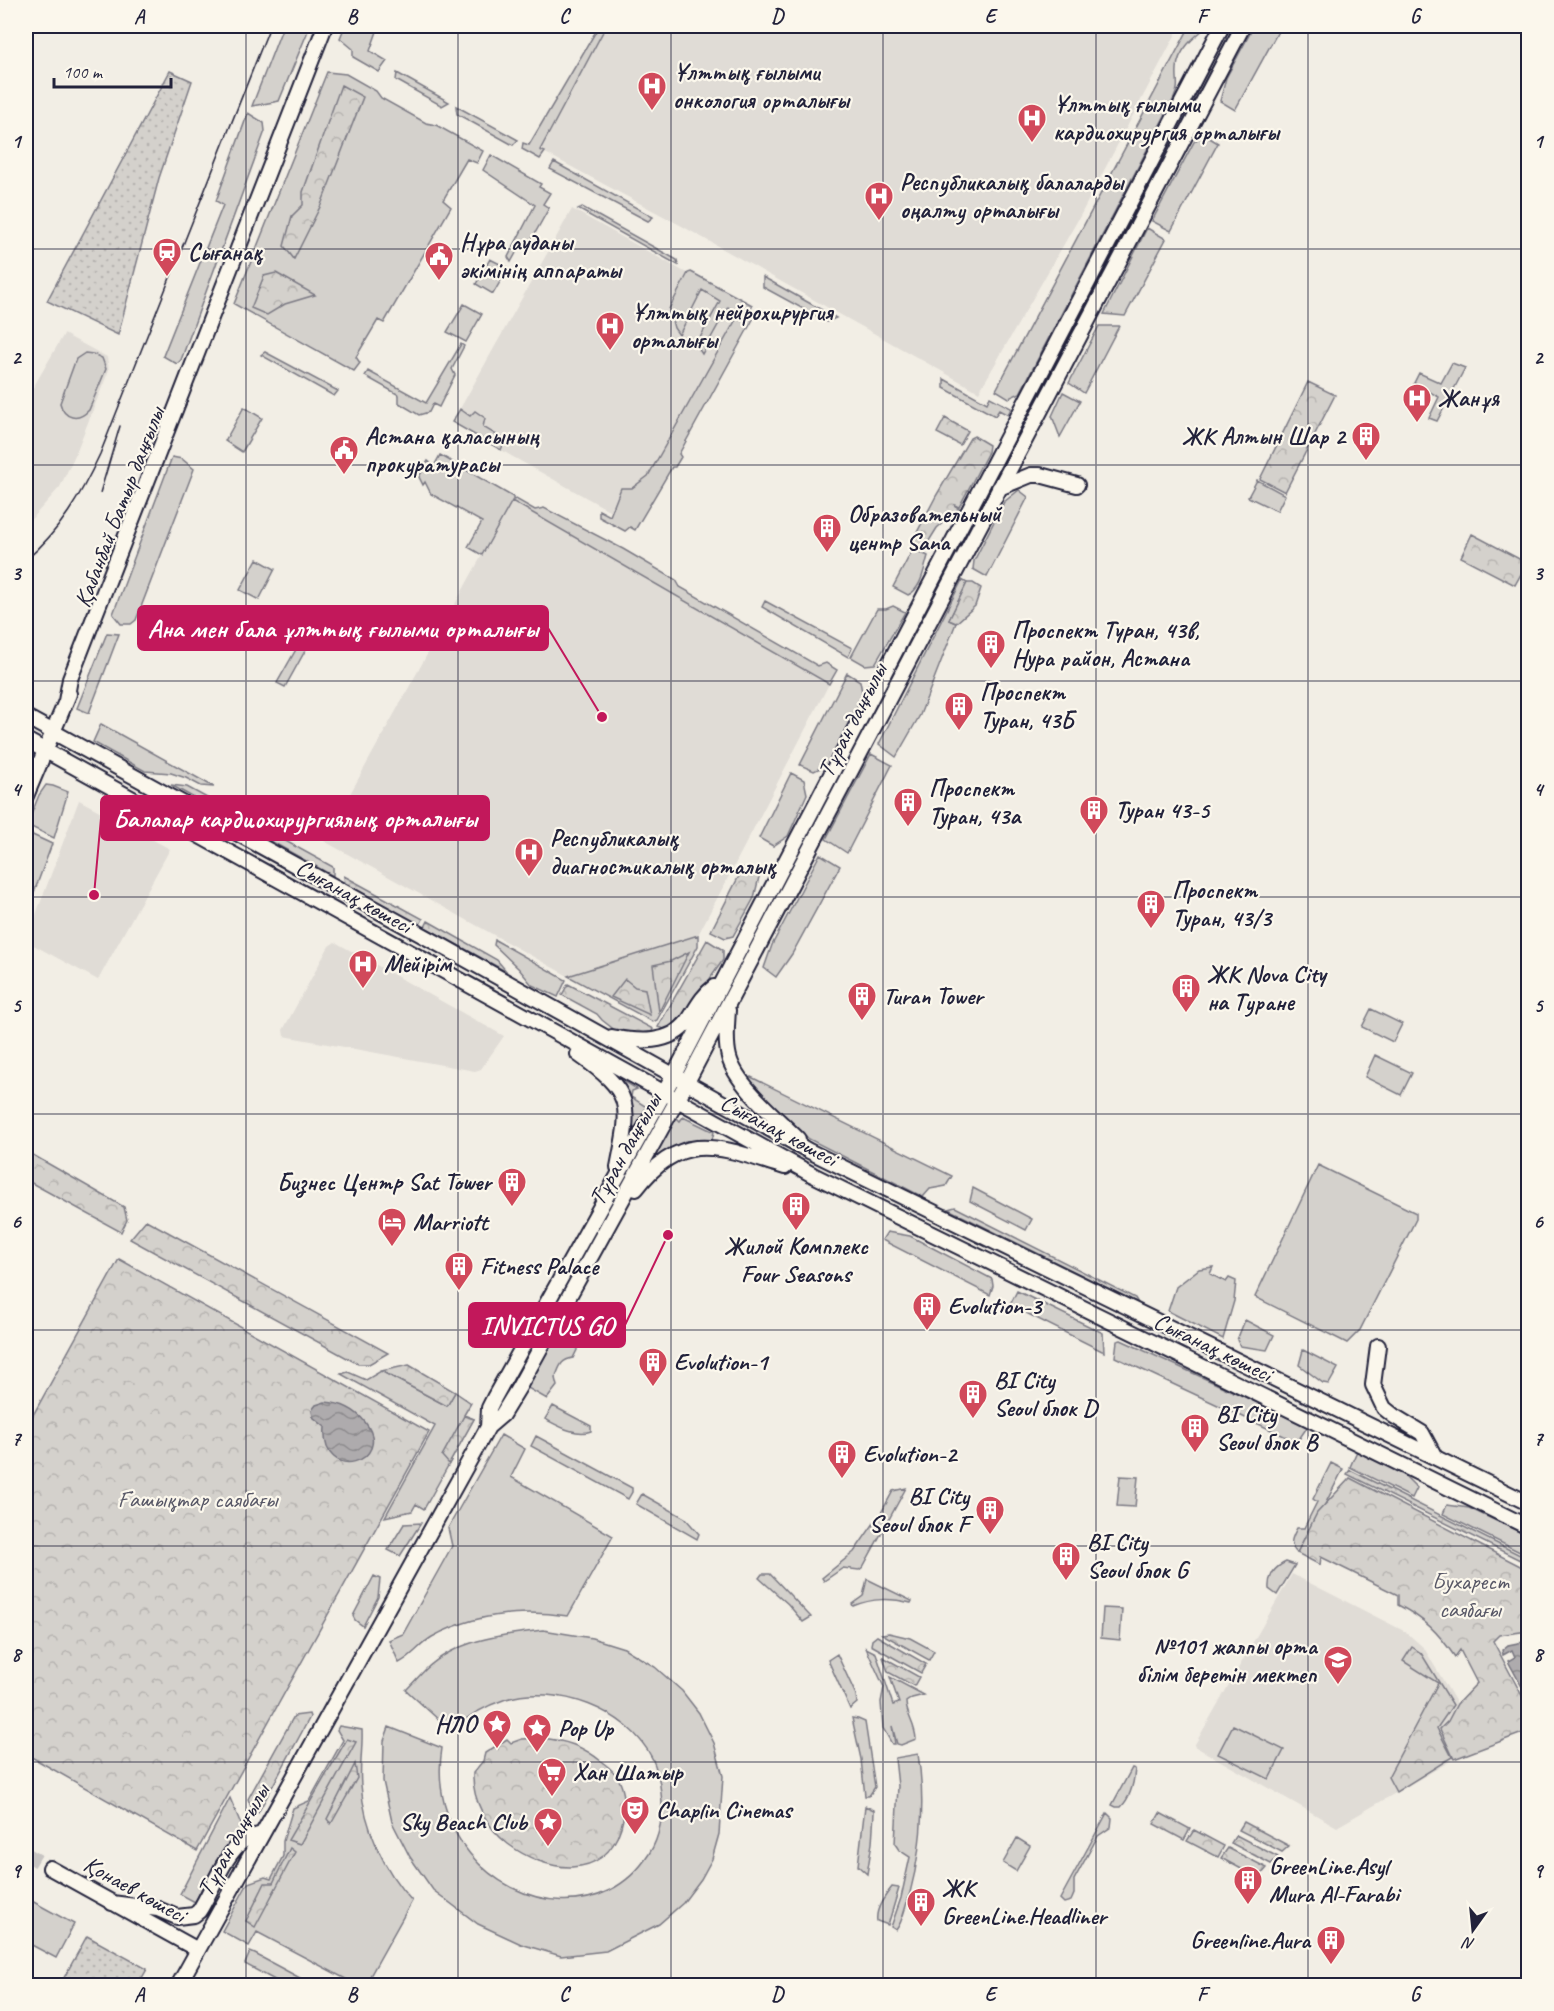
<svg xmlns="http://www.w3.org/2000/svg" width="1554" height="2011" font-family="Caveat,sans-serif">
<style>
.built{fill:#e0dcd6}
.grass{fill:#d4d1cc;stroke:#7b7a84;stroke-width:1.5}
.forest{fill:url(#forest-crowns);stroke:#7b7a84;stroke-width:1.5}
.garden{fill:url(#garden-dots);stroke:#7b7a84;stroke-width:1.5}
.water{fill:url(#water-waves);stroke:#76747f;stroke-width:1.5}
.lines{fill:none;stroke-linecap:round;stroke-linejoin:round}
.major-tunnel{stroke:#c8c5c3;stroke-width:14;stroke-dasharray:14 7;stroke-linecap:butt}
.major-casing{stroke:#22223b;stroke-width:18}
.major{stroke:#fbf7ec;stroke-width:14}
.tram{stroke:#22223b;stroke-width:1.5}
.grid{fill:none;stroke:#22223b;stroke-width:1.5;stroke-opacity:0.55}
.labels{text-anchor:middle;stroke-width:4.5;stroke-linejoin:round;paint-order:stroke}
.poi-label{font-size:24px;font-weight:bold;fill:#22223b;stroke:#fbf7ec;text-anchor:start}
.street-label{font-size:24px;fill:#22223b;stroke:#fbf7ec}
.park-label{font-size:24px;fill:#575766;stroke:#fbf7ec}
.leader{fill:none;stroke:#c2185b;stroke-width:2}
.callout-dot{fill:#c2185b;stroke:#fbf7ec;stroke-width:2}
.callout{fill:#c2185b;stroke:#c2185b;stroke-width:2}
.callout-label{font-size:26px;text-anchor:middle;font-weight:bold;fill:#fff}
.neatline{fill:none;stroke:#22223b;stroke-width:2}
.grid-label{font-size:20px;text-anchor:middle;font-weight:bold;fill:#22223b}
</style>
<defs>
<pattern id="forest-crowns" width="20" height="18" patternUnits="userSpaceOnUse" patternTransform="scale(1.5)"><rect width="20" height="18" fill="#d4d1cc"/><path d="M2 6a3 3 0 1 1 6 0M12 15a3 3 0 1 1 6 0" fill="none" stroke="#b6b3b0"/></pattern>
<pattern id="garden-dots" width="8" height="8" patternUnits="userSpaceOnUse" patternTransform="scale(1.5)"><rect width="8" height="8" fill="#d4d1cc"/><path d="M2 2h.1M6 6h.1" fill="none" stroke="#b6b3b0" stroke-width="1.8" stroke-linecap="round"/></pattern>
<pattern id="water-waves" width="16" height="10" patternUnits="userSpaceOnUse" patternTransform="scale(1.5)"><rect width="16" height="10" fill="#aeabad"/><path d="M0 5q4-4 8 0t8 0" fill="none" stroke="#8d8b8e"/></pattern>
</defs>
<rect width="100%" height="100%" fill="#f2eee5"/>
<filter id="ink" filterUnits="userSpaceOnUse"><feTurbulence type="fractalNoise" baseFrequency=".0167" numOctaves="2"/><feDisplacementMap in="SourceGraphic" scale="12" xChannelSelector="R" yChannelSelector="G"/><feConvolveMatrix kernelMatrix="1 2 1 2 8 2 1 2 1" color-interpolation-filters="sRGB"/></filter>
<g filter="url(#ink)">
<!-- built -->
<path class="built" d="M606 26H1180L1079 218 979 392 680 225 540 150Z
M572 209 751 309 632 523 452 423Z
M64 334 107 357 109 370 75 455 60 487 26 525V400Z
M512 501 829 684 698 935 568 976 324 841Z
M79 800 170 849 98 980 26 941Z
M335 942 504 1036 481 1069 475 1071 284 1036 283 1030 329 946Z
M1292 1574 1406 1632 1424 1648 1457 1704 1448 1721 1440 1729 1454 1759 1337 1827 1194 1746Z"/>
<!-- grass -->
<path class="grass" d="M283 26H310L279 101 252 106Z
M345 26H379L370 51 387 61 379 72 353 57V49L340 38Z
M599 26H606L540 150 545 152 540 159 522 149 523 143 529 145Z
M1190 26H1208C1195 36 1177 51 1177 69 1176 82 1180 85 1174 98L1020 393 1009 398 996 390Z
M1229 26H1235L1021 435 1018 432Z
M1254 26H1281L1235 110 1220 101 1226 78Z
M327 72 346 74 376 91 381 98 426 123 436 125 483 151 477 163 467 159 443 200 451 207 384 323 378 320 356 357 360 363 354 371 234 304Z
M397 73 449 102 442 106 396 80Z
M456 106 518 140 513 145 457 114Z
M248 113 264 123 265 131 181 360 177 364 163 356 223 205 216 201Z
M1203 134 1218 143 1171 231 1152 221 1194 142Z
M491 155 541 184 539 187 550 193 543 204 549 208 529 244H521L511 262 508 257 535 205 483 170Z
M554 162 653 217 648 221 550 169Z
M582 207 677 260 678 265 578 209Z
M1147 228 1166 239 1125 316 1104 314Z
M490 259 508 268 493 294 476 284Z
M691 272 752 305 751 309 756 314 679 454 681 457 675 467H672L635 530 630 527 625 531 599 517V510L610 516 621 488H632L648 476 739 314 728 307 702 354 696 345 720 301 702 290 679 335 674 328 669 309 688 273Z
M763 277 836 318 827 322 763 287Z
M464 304 482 314 466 342 447 332Z
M1099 326H1119L1084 393 1069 383Z
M461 344 464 346 452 369 455 375 439 407 433 404 429 412 419 415 399 403V395L365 376 368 371 426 403Z
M265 352 338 391 334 396 261 355Z
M85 353 93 354 102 358 106 369 89 410C78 422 64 419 60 403L76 359Z
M1452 363 1465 368 1437 421 1429 418 1439 397 1414 383 1419 373 1441 383Z
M944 379 987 403 990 397 1011 408 1008 415 999 410 995 416 944 388Z
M1063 392 1080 401 1060 437 1052 416Z
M244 407 262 418 242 452 225 441Z
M460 409 470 416 475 411 485 418 483 427 505 440 501 450 452 422Z
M440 455 513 497V500L516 499 535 510 544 508 623 549 676 580 680 587 818 666 826 663 837 670 829 684 512 501 482 555 468 547 482 522 431 494 425 482 423 485 419 477 428 461 434 466Z
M172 457 182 459 194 469 136 620 131 624H121L113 614Z
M1257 480 1285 495 1277 511 1248 497Z
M1019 490 1028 497 987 577 973 569 974 561 1004 502Z
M971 520 975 523 768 918 764 916Z
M913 549 928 556C924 569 921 590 908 595L893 587Z
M257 559 275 569 259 600 240 590Z
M962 580 967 583 949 620 956 623 920 715 896 757 879 744Z
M765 601 852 648 848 657 762 607Z
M893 606 905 612 875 664 865 665 851 657 877 609H886Z
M319 609 326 613 285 687 277 683Z
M107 633 119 634 89 713 77 708Z
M847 673 860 681 863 697 829 764 814 771 800 765Z
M101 724 214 787 201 786 186 778 171 773 145 771 93 742Z
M871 754 892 765 847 853 826 839Z
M791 773 804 780 807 794 788 836 773 846 759 838Z
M46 785 53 786 68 792 54 838 27 825 39 795Z
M171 785 187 787 333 867V876Z
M26 832 52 844 26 914Z
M820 854 840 866 792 954 776 977 764 968 772 945Z
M698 935V946L657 1020 653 1022 568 976Z
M495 940 566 980 558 997 532 985 519 969 494 945Z
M1371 1009 1402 1024 1393 1042 1362 1027Z
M1375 1055 1412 1073 1401 1095 1365 1077Z
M609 1072 637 1089 632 1091 631 1097 648 1108 631 1138 632 1112Z
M751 1077 952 1176 946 1186 930 1189 923 1197 809 1139 747 1081Z
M675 1116 680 1121 683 1117 714 1132 712 1140 685 1141 652 1162Z
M1318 1165 1416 1213V1219L1360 1330 1347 1343 1255 1297Z
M973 1188 1032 1219 1026 1230 970 1201Z
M955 1207 1135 1298 1138 1303 948 1209Z
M887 1232 910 1236 992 1279 993 1286 990 1295 882 1240Z
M1213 1267 1210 1274 1226 1282 1229 1278 1236 1281 1234 1301 1223 1339 1168 1311 1176 1287 1199 1269Z
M1017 1291 1103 1333 1104 1352 1010 1305Z
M566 1318 576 1322 577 1350 573 1358C560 1360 560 1367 555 1378L557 1386 547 1399 526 1387Z
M1245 1320 1274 1335 1267 1350 1240 1346 1237 1340Z
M1121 1340 1308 1426 1297 1442 1115 1357 1117 1341Z
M1303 1350 1338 1368 1329 1384 1323 1383 1299 1365Z
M381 1371 447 1406 455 1392 471 1403 464 1415 474 1419 424 1509 416 1504 412 1511 385 1517 435 1426 341 1374 348 1372 366 1380Z
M553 1406 591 1426V1431C576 1437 557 1425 545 1419Z
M501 1435 525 1449 511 1477 613 1536 568 1616C521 1609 474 1614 432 1637 420 1644 412 1657 399 1663L389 1640 403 1634 452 1546 448 1528Z
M536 1436 632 1488V1492L628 1499 531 1446Z
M1357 1451 1401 1472 1417 1488 1412 1498 1350 1467Z
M1331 1463 1343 1469 1312 1530 1309 1529 1297 1553C1288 1544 1292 1538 1297 1528H1304L1317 1502 1313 1499Z
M1120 1476 1138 1477 1135 1507 1117 1506Z
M906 1488 863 1567 859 1570 843 1568 824 1581 822 1578 854 1552 881 1513 893 1491Z
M642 1494 685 1518 699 1534 697 1539 636 1504Z
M1447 1505 1469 1508 1528 1536V1556L1443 1514Z
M421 1523 400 1556 388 1550 404 1524Z
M1286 1562 1295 1565 1277 1595 1269 1589C1268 1576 1275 1567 1286 1562Z
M762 1574H770L811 1617 803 1622 788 1604 759 1578Z
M374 1576 380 1579 378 1597 363 1626 355 1620 353 1616Z
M867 1579 912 1601 911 1603C890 1598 873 1598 853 1606L852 1604 863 1596Z
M1103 1608 1122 1609 1120 1640 1101 1638Z
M543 1630 592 1638 624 1648 655 1667 682 1691 699 1713 714 1743 723 1776 719 1834 712 1859 701 1879 683 1903 659 1924 606 1951 561 1956 521 1944 478 1924 433 1890 410 1857 392 1822 383 1781 384 1741 389 1727 442 1748C436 1785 445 1825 470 1854 517 1911 606 1921 649 1854 660 1837 664 1813 661 1793 660 1781 657 1769 652 1758 628 1709 556 1684 506 1699 485 1706 467 1716 451 1731L406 1690C413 1683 419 1676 425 1670 457 1639 502 1635 543 1630Z
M866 1648 876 1653 893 1705 899 1703 890 1677 924 1695 912 1698 906 1702C906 1715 915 1723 916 1739L901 1745 897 1744 892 1726 895 1744H892L883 1728 881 1702 884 1687Z
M837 1654 856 1695 857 1703 850 1709 828 1660Z
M852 1718 858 1719 865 1722 875 1787 869 1796H865L861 1759Z
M1233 1725 1284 1750 1269 1779 1218 1754Z
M339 1726 362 1730C363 1748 359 1767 361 1785 364 1827 384 1871 412 1901L365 1985H357L257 1932 249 1946 222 1931 248 1883 265 1877 271 1879 283 1856V1841L293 1808 309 1801 343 1740 337 1730Z
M918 1754C926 1804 921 1861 905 1909 903 1916 901 1924 896 1930L891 1927 901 1898 910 1857 899 1850 895 1844 898 1786 895 1758Z
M1132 1768 1135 1769C1134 1782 1131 1797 1121 1807H1116L1112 1805Z
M230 1798 243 1829 216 1861 195 1902 180 1894Z
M865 1806 874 1810V1813L872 1843 867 1874 858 1866Z
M1107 1813 1112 1818 1111 1827 1098 1836 1074 1880V1894L1071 1901 1064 1903 1060 1899Z
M1017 1838 1030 1846 1016 1871 1003 1863Z
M892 1887 899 1888 888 1925 877 1921C875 1909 885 1896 892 1887Z
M30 1900 74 1924 56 1958 26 1942V1929L32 1917 26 1913Z
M250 1952 255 1954 313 1985H284L245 1964Z"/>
<!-- forest -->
<path class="forest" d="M341 85 363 97 321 205 294 259 284 246 292 216 303 205V192Z
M276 273 315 295 285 304 267 315 251 308 264 276Z
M1308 382 1335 395 1285 492 1260 479Z
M945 418 968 431 960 445 937 433Z
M974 436 989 445 988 452 959 507 954 505 959 508 937 528 924 549 912 542 936 496 970 438Z
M1472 534 1527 563 1515 585 1461 557Z
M967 583H973L981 588 975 606 956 623 949 620Z
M743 868 759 877 754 898 733 936 725 938 711 931Z
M344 876 423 919 419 926 345 885Z
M428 921 497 960 507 972 425 927Z
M707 940 723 950V960L677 1026 666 1030 658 1027Z
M689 952 659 1012 653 965 671 961Z
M625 979 635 987 645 989 650 1015 611 997Z
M568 984 653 1029 650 1036 624 1034 616 1031 602 1020 597 1014 562 995Z
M26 1151 124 1207 127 1220 121 1232 26 1180Z
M146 1220 388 1353 369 1364H358L130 1239Z
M119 1259 429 1432 197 1851 26 1754V1428Z
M409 1365 455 1392 447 1406 381 1371Z
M464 1416 474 1419 449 1464 442 1456Z
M1350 1470 1528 1559V1564L1347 1474Z
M1350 1478 1528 1570V1631L1499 1635 1493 1641 1528 1707V1731L1454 1759 1440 1729 1448 1721 1457 1704 1477 1683 1460 1650 1455 1657C1438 1632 1425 1619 1398 1605V1595L1321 1557 1320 1565 1297 1553 1317 1513Z
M889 1633 910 1638 934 1651 929 1660 882 1634Z
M877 1636 926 1664 921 1673 871 1645 872 1640Z
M1412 1647 1421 1653 1453 1705 1437 1728 1452 1757 1396 1792 1388 1777 1438 1683 1403 1661Z
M883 1657 919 1677 914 1686 888 1672Z
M309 1714 310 1717 258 1813 252 1809 248 1799 294 1716Z
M540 1738C565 1740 583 1746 602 1762 609 1767 617 1774 620 1782 626 1796 625 1813 621 1827 604 1883 545 1872 508 1844 487 1828 472 1800 473 1773L483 1761 485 1753 507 1739 511 1743 522 1739Z
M347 1739 356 1742 300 1844 288 1840Z
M355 1764 357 1778 331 1824 327 1819Z
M1160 1813 1190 1829 1184 1840 1154 1824Z
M1244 1822 1289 1846 1282 1852 1239 1830Z
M1194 1830 1224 1846 1218 1857 1187 1841Z
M1236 1835 1278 1857 1271 1864 1231 1843Z
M290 1848 295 1852 255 1927 246 1921 265 1883H273Z
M1228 1848 1267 1868 1258 1878 1221 1858Z"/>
<!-- garden -->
<path class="garden" d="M170 71 192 81 159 178 118 335 47 301Z
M87 1936 147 1969 138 1985H60Z"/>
<!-- water -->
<path class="water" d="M325 1402C341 1403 355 1409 365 1422 396 1462 320 1486 325 1427L313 1417 312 1410 316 1405Z
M1528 1641V1698L1508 1661 1515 1657 1512 1650 1503 1655 1502 1650 1508 1645Z"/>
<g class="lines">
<!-- major-tunnel -->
<path class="major-tunnel" d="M26 1854 50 1868"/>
<!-- major casing -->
<g class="major-casing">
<path id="major" d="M999 488 1031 475H1040L1077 485
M66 701 70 679 325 26
M26 717 444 947 809 1151 1528 1503
M26 740 813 1175 1528 1527
M26 796 69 694
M728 1010C727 1026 725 1042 729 1057 736 1085 777 1118 798 1139
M612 1037C638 1042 670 1045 688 1021 696 1009 702 996 714 987
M578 1054C633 1093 631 1103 618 1167
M636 1189C684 1127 721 1148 785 1167
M1378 1346 1373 1385 1384 1408 1394 1416 1422 1433 1435 1457
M488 1427 489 1408 494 1398 674 1075 1222 26
M50 1868 198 1950
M112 1903 158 1909 177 1917 194 1915 199 1911C212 1891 224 1854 244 1840 249 1837 256 1836 262 1834
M178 1986 488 1427 502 1415 519 1387 687 1082 1243 26"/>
</g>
<!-- major -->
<use href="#major" class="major"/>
<!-- tram -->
<path class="tram" d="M100 493 120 426
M26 560C60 531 81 495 100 454L270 26"/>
</g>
</g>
<!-- grid -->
<path class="grid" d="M246 26V1986M458 26V1986M671 26V1986M883 26V1986M1096 26V1986M1308 26V1986M26 249H1528M26 465H1528M26 681H1528M26 897H1528M26 1114H1528M26 1330H1528M26 1546H1528M26 1762H1528"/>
<!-- icons -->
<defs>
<g id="hospital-pin" transform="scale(1.5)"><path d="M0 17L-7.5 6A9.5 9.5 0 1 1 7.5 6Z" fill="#d1495b" stroke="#fbf7ec"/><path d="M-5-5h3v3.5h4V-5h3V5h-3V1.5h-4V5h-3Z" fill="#fff"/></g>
<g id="station-pin" transform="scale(1.5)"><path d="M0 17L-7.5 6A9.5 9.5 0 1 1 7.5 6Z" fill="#d1495b" stroke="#fbf7ec"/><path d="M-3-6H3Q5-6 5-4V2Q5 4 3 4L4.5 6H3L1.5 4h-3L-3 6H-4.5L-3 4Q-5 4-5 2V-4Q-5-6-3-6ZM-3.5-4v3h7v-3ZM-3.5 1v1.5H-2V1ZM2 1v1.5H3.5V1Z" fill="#fff"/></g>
<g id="civic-pin" transform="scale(1.5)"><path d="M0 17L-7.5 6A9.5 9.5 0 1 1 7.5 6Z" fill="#d1495b" stroke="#fbf7ec"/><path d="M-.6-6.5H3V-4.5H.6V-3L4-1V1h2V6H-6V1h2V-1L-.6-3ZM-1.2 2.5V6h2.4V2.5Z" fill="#fff"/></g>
<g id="building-pin" transform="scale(1.5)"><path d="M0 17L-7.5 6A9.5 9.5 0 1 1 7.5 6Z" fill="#d1495b" stroke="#fbf7ec"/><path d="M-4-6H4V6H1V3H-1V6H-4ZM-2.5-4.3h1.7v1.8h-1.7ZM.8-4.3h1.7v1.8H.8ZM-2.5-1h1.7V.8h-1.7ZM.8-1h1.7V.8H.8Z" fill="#fff"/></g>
<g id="hotel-pin" transform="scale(1.5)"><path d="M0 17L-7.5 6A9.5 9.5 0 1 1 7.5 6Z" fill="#d1495b" stroke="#fbf7ec"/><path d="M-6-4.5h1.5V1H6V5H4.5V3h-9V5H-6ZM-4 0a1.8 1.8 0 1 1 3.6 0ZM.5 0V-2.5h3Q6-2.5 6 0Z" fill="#fff"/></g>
<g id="school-pin" transform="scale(1.5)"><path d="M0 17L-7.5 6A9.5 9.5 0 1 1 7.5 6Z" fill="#d1495b" stroke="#fbf7ec"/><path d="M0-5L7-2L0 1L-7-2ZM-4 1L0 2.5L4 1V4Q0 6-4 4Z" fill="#fff"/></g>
<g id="sight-pin" transform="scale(1.5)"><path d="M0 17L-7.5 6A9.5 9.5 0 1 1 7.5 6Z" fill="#d1495b" stroke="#fbf7ec"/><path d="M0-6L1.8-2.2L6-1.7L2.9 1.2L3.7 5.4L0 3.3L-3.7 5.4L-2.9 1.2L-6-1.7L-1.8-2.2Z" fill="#fff"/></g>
<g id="supermarket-pin" transform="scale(1.5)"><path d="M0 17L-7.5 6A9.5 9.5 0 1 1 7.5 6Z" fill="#d1495b" stroke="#fbf7ec"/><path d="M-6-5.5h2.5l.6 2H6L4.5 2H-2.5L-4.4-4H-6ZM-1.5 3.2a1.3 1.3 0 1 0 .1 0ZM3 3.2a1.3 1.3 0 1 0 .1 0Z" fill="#fff"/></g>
<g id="theatre-pin" transform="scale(1.5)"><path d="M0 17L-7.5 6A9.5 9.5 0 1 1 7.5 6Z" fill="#d1495b" stroke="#fbf7ec"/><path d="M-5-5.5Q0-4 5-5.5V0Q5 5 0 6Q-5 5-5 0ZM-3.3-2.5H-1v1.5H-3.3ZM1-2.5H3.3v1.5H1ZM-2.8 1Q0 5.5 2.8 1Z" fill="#fff"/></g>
</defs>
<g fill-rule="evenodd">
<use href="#hospital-pin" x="652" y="86"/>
<use href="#hospital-pin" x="1032" y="118"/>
<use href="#hospital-pin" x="879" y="196"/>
<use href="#station-pin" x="167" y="252"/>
<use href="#civic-pin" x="439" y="256"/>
<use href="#hospital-pin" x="610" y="326"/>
<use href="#hospital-pin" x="1417" y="398"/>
<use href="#building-pin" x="1366" y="436"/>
<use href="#civic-pin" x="344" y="450"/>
<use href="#building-pin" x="827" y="528"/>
<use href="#building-pin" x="991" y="644"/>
<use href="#building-pin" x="959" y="706"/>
<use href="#building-pin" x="908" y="802"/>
<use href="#building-pin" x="1094" y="810"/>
<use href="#hospital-pin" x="529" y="852"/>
<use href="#building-pin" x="1151" y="904"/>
<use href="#hospital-pin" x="363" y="964"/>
<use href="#building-pin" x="1186" y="988"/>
<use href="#building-pin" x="862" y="996"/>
<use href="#building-pin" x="512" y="1182"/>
<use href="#building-pin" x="796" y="1206"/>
<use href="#hotel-pin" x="392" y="1222"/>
<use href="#building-pin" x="459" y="1266"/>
<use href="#building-pin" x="927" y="1306"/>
<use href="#building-pin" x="653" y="1362"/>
<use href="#building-pin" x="973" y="1394"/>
<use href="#building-pin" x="1195" y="1428"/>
<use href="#building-pin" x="842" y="1454"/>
<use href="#building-pin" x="990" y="1510"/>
<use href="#building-pin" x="1066" y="1556"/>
<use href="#school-pin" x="1338" y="1660"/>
<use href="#sight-pin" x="497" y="1724"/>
<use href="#sight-pin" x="537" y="1728"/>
<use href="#supermarket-pin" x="552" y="1772"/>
<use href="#theatre-pin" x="635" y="1810"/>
<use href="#sight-pin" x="548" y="1822"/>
<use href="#building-pin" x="1248" y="1880"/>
<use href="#building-pin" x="921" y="1902"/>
<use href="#building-pin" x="1331" y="1940"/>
</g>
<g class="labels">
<!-- poi labels -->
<g class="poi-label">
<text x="673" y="80">Ұлттық ғылыми<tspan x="673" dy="28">онкология орталығы</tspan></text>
<text x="1053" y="112">Ұлттық ғылыми<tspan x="1053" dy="28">кардиохирургия орталығы</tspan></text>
<text x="900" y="190">Республикалық балаларды<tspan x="900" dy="28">оңалту орталығы</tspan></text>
<text x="460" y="250">Нұра ауданы<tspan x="460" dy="28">әкімінің аппараты</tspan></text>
<text x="188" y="260">Сығанақ</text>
<text x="631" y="320">Ұлттық нейрохирургия<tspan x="631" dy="28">орталығы</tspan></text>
<text x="1438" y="406">Жанұя</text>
<text x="365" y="444">Астана қаласының<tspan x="365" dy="28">прокуратурасы</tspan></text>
<text x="1345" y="444" text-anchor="end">ЖК Алтын Шар 2</text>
<text x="848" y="522">Образовательный<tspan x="848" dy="28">центр Sana</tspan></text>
<text x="1012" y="638">Проспект Туран, 43в,<tspan x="1012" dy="28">Нура район, Астана</tspan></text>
<text x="980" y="700">Проспект<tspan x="980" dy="28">Туран, 43Б</tspan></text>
<text x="929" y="796">Проспект<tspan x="929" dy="28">Туран, 43а</tspan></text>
<text x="1115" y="818">Туран 43-5</text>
<text x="550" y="846">Республикалық<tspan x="550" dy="28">диагностикалық орталық</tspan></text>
<text x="1172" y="898">Проспект<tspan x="1172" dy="28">Туран, 43/3</tspan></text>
<text x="384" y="972">Мейірім</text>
<text x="1207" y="982">ЖК Nova City<tspan x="1207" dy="28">на Туране</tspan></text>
<text x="883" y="1004">Turan Tower</text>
<text x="491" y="1190" text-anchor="end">Бизнес Центр Sat Tower</text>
<text x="413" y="1230">Marriott</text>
<text x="796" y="1254" text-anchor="middle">Жилой Комплекс<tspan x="796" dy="28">Four Seasons</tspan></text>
<text x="480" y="1274">Fitness Palace</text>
<text x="948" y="1314">Evolution-3</text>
<text x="674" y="1370">Evolution-1</text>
<text x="994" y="1388">BI City<tspan x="994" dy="28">Seoul блок D</tspan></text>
<text x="1216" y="1422">BI City<tspan x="1216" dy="28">Seoul блок B</tspan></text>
<text x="863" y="1462">Evolution-2</text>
<text x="969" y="1504" text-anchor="end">BI City<tspan x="969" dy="28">Seoul блок F</tspan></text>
<text x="1087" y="1550">BI City<tspan x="1087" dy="28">Seoul блок G</tspan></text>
<text x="1317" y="1654" text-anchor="end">№101 жалпы орта<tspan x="1317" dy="28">білім беретін мектеп</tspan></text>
<text x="476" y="1732" text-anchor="end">НЛО</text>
<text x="558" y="1736">Pop Up</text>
<text x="573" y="1780">Хан Шатыр</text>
<text x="656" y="1818">Chaplin Cinemas</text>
<text x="527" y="1830" text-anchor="end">Sky Beach Club</text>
<text x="1269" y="1874">GreenLine.Asyl<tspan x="1269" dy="28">Mura Al-Farabi</tspan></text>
<text x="942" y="1896">ЖК<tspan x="942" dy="28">GreenLine.Headliner</tspan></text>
<text x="1310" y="1948" text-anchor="end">Greenline.Aura</text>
</g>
<!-- street labels -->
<g class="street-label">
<text transform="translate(119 507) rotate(-69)" y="8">Қабанбай Батыр даңғылы</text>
<text transform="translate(852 720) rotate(-63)" y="8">Тұран даңғылы</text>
<text transform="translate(354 896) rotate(29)" y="8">Сығанақ көшесі</text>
<text transform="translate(779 1130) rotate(28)" y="8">Сығанақ көшесі</text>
<text transform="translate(625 1149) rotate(-61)" y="8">Тұран даңғылы</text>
<text transform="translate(1213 1347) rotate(26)" y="8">Сығанақ көшесі</text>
<text transform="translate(233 1840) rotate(-61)" y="8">Тұран даңғылы</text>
<text transform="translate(135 1889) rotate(29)" y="8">Қонаев көшесі</text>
</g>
<!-- park labels -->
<g class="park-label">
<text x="197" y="1507">Ғашықтар саябағы</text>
<text x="1470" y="1589">Бухарест<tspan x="1470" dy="28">саябағы</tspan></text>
</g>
</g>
<!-- callouts -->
<path class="leader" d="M602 717L548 628M94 895L101 818M668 1235L625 1325"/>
<g class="callout-dot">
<circle cx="602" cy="717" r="6"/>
<circle cx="94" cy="895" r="6"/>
<circle cx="668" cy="1235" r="6"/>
</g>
<g class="callout">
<rect x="138" y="606" width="410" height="44" rx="6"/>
<rect x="101" y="796" width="388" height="44" rx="6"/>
<rect x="469" y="1303" width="156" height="44" rx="6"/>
</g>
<g class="callout-label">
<text x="343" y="637">Ана мен бала ұлттық ғылыми орталығы</text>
<text x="295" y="827">Балалар кардиохирургиялық орталығы</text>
<text x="547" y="1334">INVICTUS GO</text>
</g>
<!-- margin -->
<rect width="1554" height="2011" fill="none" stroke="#fbf7ec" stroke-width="66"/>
<!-- north arrow -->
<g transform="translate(1473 1930) rotate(195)" stroke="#fbf7ec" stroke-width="4.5" paint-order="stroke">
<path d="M0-4.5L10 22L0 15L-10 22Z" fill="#22223b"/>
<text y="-9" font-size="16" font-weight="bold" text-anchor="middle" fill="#22223b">N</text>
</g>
<!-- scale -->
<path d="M54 78v9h117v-9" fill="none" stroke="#22223b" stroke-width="3"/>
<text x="63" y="78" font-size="18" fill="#22223b" stroke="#fbf7ec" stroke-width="4.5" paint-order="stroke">100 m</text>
<rect x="33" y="33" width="1488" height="1945" class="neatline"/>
<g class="grid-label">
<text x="139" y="23">A</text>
<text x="352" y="23">B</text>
<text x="564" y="23">C</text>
<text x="777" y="23">D</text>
<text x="990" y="23">E</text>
<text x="1202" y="23">F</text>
<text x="1415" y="23">G</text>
<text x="16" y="148">1</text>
<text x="1538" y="148">1</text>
<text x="16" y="364">2</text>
<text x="1538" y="364">2</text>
<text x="16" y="580">3</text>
<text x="1538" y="580">3</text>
<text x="16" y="796">4</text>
<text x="1538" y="796">4</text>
<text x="16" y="1012">5</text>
<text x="1538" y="1012">5</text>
<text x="16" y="1228">6</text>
<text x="1538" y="1228">6</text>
<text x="16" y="1445">7</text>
<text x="1538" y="1445">7</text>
<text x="16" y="1661">8</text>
<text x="1538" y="1661">8</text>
<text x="16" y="1877">9</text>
<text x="1538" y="1877">9</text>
<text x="139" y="2001">A</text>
<text x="352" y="2001">B</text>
<text x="564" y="2001">C</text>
<text x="777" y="2001">D</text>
<text x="990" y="2001">E</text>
<text x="1202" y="2001">F</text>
<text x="1415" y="2001">G</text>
</g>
</svg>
